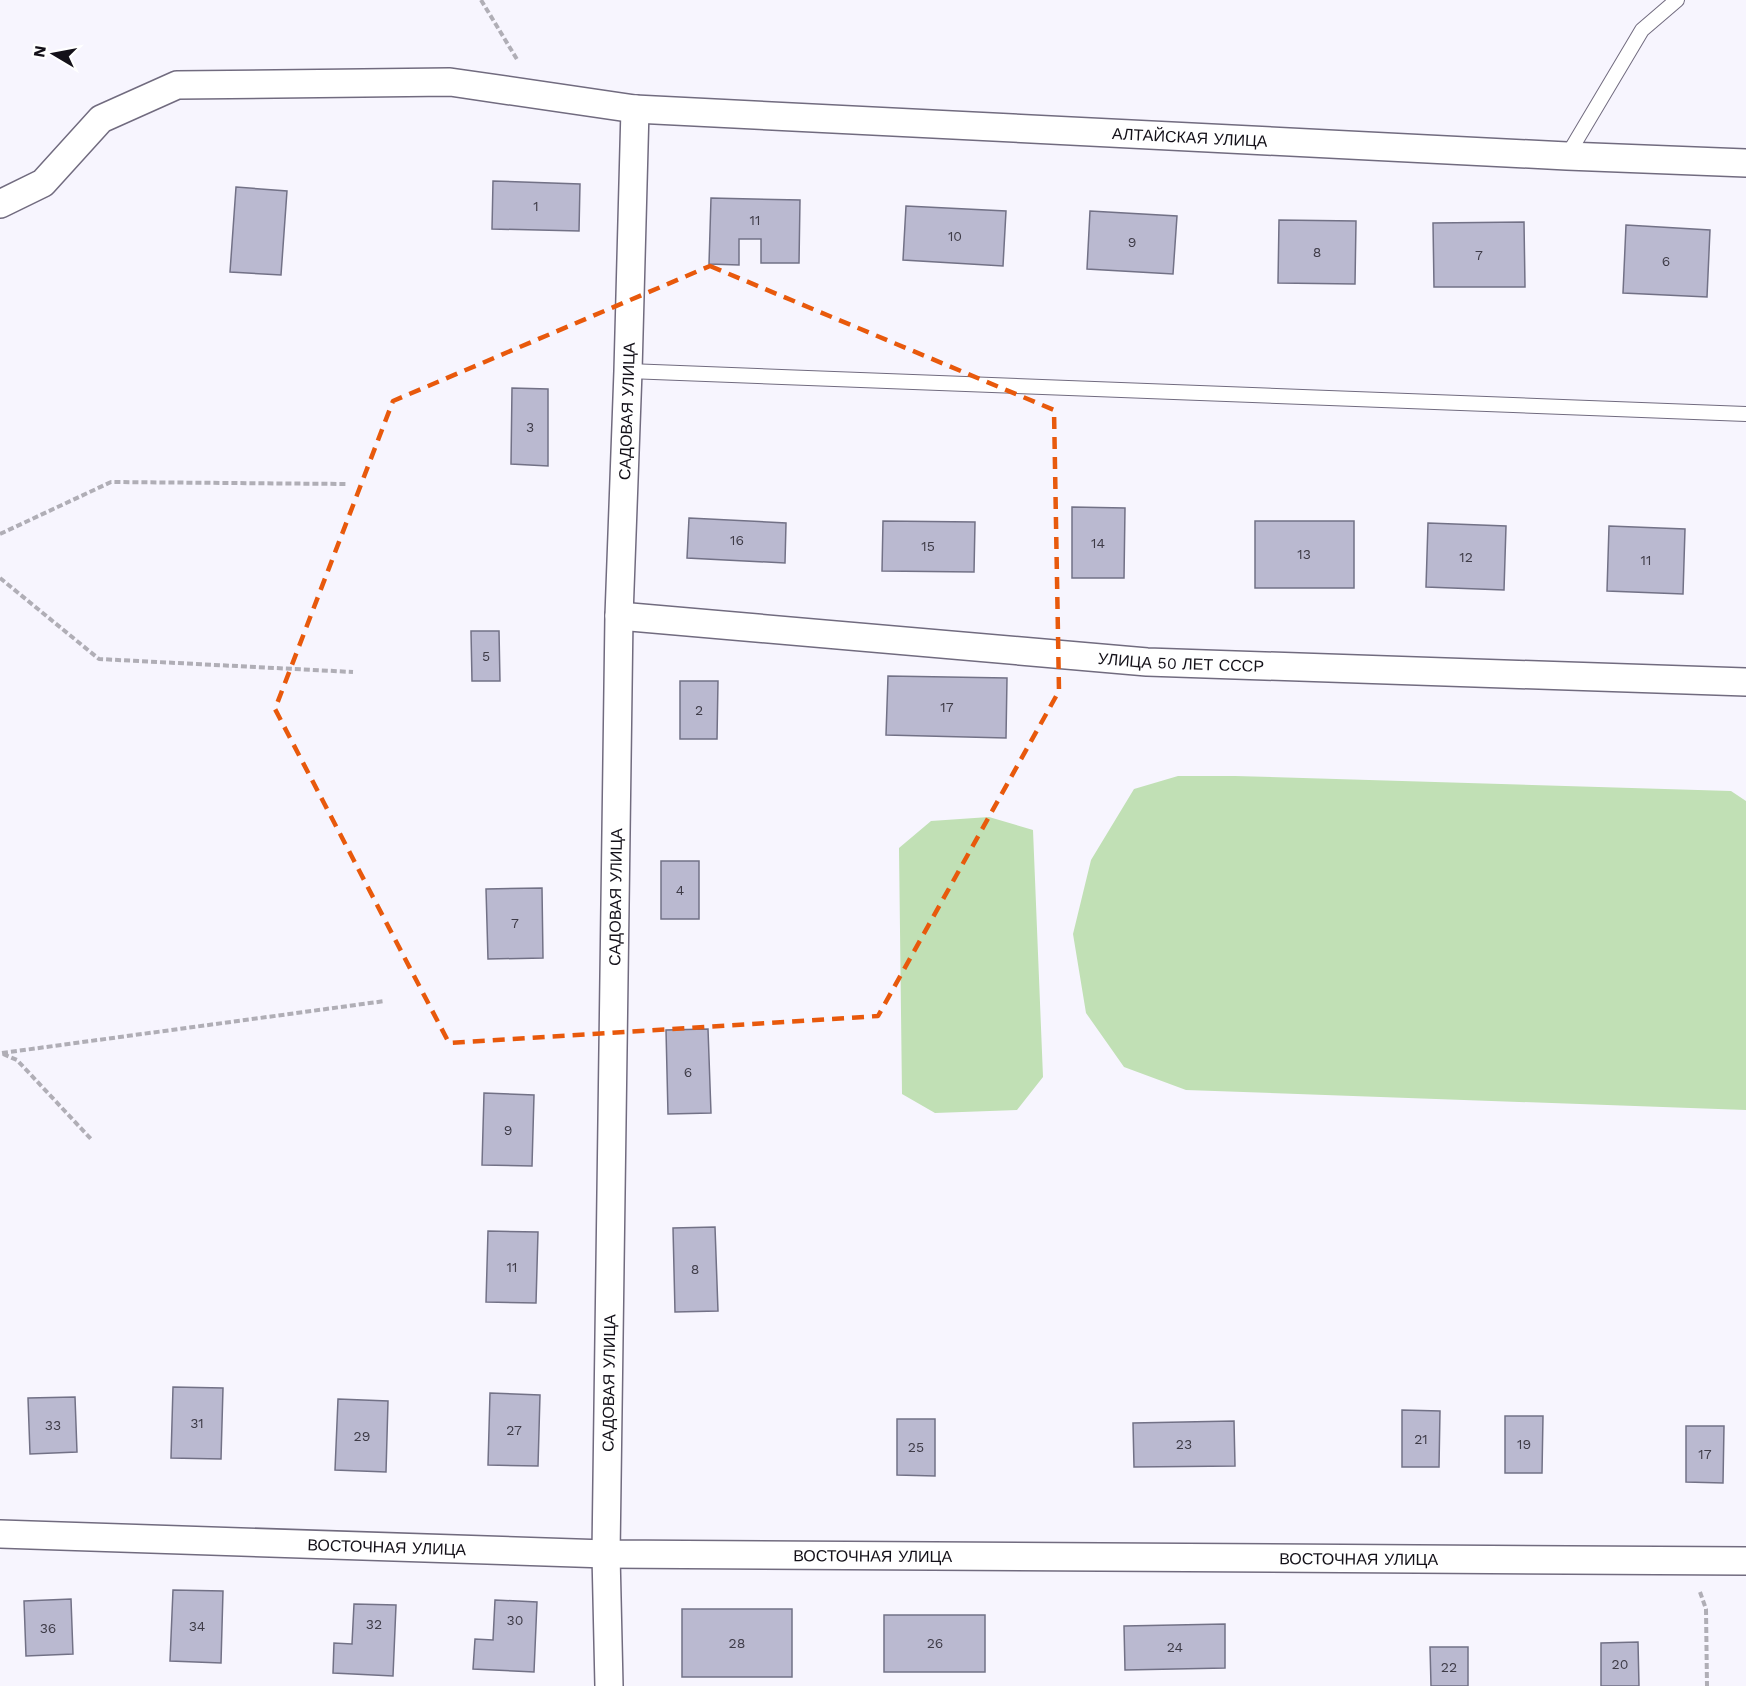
<svg xmlns="http://www.w3.org/2000/svg" width="1746" height="1686" font-family="'Work Sans',sans-serif">
<style>
.green{fill:#c1e0b5}
.building{fill:#bab9d0;stroke:#727186;stroke-width:1.5}
.lines{fill:none;stroke-linecap:round;stroke-linejoin:round}
.service-casing{stroke:#716b7f;stroke-width:16}
.minor-casing{stroke:#716b7f;stroke-width:30}
.path{stroke:#b0aeb6;stroke-width:4;stroke-dasharray:6 3;stroke-linecap:butt}
.service{stroke:#fff;stroke-width:14}
.minor{stroke:#fff;stroke-width:27}
.marked{fill:none;stroke:#e8590c;stroke-width:4.5;stroke-dasharray:12 8;stroke-linejoin:round}
.labels{text-anchor:middle;stroke-width:4.5;stroke-linejoin:round;paint-order:stroke}
.number-label{font-size:14px;fill:#3e3b47}
.street-label{font-size:16px;fill:#141119;stroke:#fff}
</style>
<rect width="100%" height="100%" fill="#f7f5fe"/>
<!-- green -->
<path class="green" d="M1178 776H1235L1731 791 1746 801V1110L1186 1090 1124 1067 1086 1013 1073 934 1091 860 1134 789Z
M989 817 1033 830 1043 1077 1017 1110 935 1113 902 1094 899 848 931 821Z"/>
<!-- building -->
<path class="building" d="M493 181 580 184 579 231 492 229Z
M236 187 287 191 281 275 230 272Z
M711 198 800 200 799 263H761V239H739V265L709 264Z
M906 206 1006 211 1003 266 903 260Z
M1090 211 1177 216 1173 274 1087 269Z
M1279 220 1356 221 1355 284 1278 283Z
M1524 222 1525 287H1434L1433 223Z
M1626 225 1710 230 1707 297 1623 293Z
M512 388 548 389V466L511 464Z
M1072 507 1125 508 1124 578H1072Z
M689 518 786 523 785 563 687 558Z
M883 521 975 522 974 572 882 571Z
M1255 521H1354V588H1255Z
M1428 523 1506 526 1504 590 1426 587Z
M1609 526 1685 529 1683 594 1607 591Z
M471 631H499L500 681H472Z
M888 676 1007 678 1006 738 886 735Z
M680 681H718L717 739H680Z
M661 861H699V919H661Z
M542 888 543 958 488 959 486 889Z
M708 1029 711 1113 668 1114 666 1030Z
M484 1093 534 1095 532 1166 482 1165Z
M715 1227 718 1311 675 1312 673 1228Z
M488 1231 538 1232 536 1303 486 1302Z
M173 1387 223 1388 221 1459 171 1458Z
M490 1393 540 1395 538 1466 488 1465Z
M75 1397 77 1452 30 1454 28 1398Z
M338 1399 388 1401 386 1472 335 1470Z
M1402 1410 1440 1411 1439 1467H1402Z
M1505 1416H1543L1542 1473H1505Z
M897 1419H935V1476L897 1475Z
M1234 1421 1235 1466 1134 1467 1133 1423Z
M1686 1426H1724L1723 1483 1686 1482Z
M173 1590 223 1591 221 1663 170 1661Z
M71 1599 73 1654 26 1656 24 1601Z
M495 1600 537 1602 534 1672 473 1669 475 1639 493 1640Z
M354 1604 396 1605 393 1676 333 1673 334 1643 352 1644Z
M682 1609H792V1677H682Z
M884 1615H985V1672H884Z
M1225 1624V1668L1125 1670 1124 1626Z
M1638 1642 1639 1686H1601V1643Z
M1430 1647H1468V1686H1431Z"/>
<g class="lines">
<!-- service casing -->
<g class="service-casing">
<path id="service" d="M1567 156 1642 30 1677 0
M628 371 1746 414"/>
</g>
<!-- minor casing -->
<g class="minor-casing">
<g id="minor">
<path id="s1" d="M0 204 43 183 101 119 177 85 450 82 635 109 1567 156 1746 163"/>
<path id="s2" d="M619 616 1147 662 1746 682"/>
<path id="s3" d="M0 1534 606 1554 1746 1561"/>
<path id="s4" d="M609 1686 606 1554 619 616 628 371 635 109"/>
</g>
</g>
<!-- path -->
<path class="path" d="M481 0 518 61
M0 534 111 482 347 484
M0 578 99 659 353 672
M2 1053 385 1001
M3 1054 17 1060 91 1139
M1700 1592 1706 1609 1707 1686"/>
<!-- service -->
<use href="#service" class="service"/>
<!-- minor -->
<use href="#minor" class="minor"/>
</g>
<!-- marked area -->
<path class="marked" d="M710 266 1054 410 1059 691 878 1016 449 1043 275 709 393 401Z"/>
<g class="labels">
<!-- number labels -->
<g class="number-label">
<text x="536" y="211">1</text>
<text x="755" y="225">11</text>
<text x="955" y="241">10</text>
<text x="1132" y="247">9</text>
<text x="1317" y="257">8</text>
<text x="1479" y="260">7</text>
<text x="1666" y="266">6</text>
<text x="530" y="432">3</text>
<text x="737" y="545">16</text>
<text x="1098" y="548">14</text>
<text x="928" y="551">15</text>
<text x="1304" y="559">13</text>
<text x="1466" y="562">12</text>
<text x="1646" y="565">11</text>
<text x="486" y="661">5</text>
<text x="947" y="712">17</text>
<text x="699" y="715">2</text>
<text x="680" y="895">4</text>
<text x="515" y="928">7</text>
<text x="688" y="1077">6</text>
<text x="508" y="1135">9</text>
<text x="512" y="1272">11</text>
<text x="695" y="1274">8</text>
<text x="197" y="1428">31</text>
<text x="53" y="1430">33</text>
<text x="514" y="1435">27</text>
<text x="362" y="1441">29</text>
<text x="1421" y="1444">21</text>
<text x="1184" y="1449">23</text>
<text x="1524" y="1449">19</text>
<text x="916" y="1452">25</text>
<text x="1705" y="1459">17</text>
<text x="515" y="1625">30</text>
<text x="374" y="1629">32</text>
<text x="197" y="1631">34</text>
<text x="48" y="1633">36</text>
<text x="737" y="1648">28</text>
<text x="935" y="1648">26</text>
<text x="1175" y="1652">24</text>
<text x="1620" y="1669">20</text>
<text x="1449" y="1672">22</text>
</g>
<!-- street labels -->
<g class="street-label">
<text dy="6" stroke="none"><textPath href="#s1" startOffset="1233">АЛТАЙСКАЯ УЛИЦА</textPath></text>
<text dy="6" stroke="none"><textPath href="#s4" startOffset="1275">САДОВАЯ УЛИЦА</textPath></text>
<text dy="6" stroke="none"><textPath href="#s2" startOffset="564">УЛИЦА 50 ЛЕТ СССР</textPath></text>
<text dy="6" stroke="none"><textPath href="#s4" startOffset="789">САДОВАЯ УЛИЦА</textPath></text>
<text dy="6" stroke="none"><textPath href="#s4" startOffset="303">САДОВАЯ УЛИЦА</textPath></text>
<text dy="6" stroke="none"><textPath href="#s3" startOffset="387">ВОСТОЧНАЯ УЛИЦА</textPath></text>
<text dy="6" stroke="none"><textPath href="#s3" startOffset="873">ВОСТОЧНАЯ УЛИЦА</textPath></text>
<text dy="6" stroke="none"><textPath href="#s3" startOffset="1359">ВОСТОЧНАЯ УЛИЦА</textPath></text>
</g>
</g>
<!-- north arrow -->
<g transform="translate(54 54) rotate(280)" stroke="#ffffff" stroke-width="4.5" paint-order="stroke">
<path d="M0-4.5L10 22L0 15L-10 22Z" fill="#141119"/>
<text y="-9" font-size="16" font-weight="bold" text-anchor="middle" fill="#141119">N</text>
</g>
</svg>
